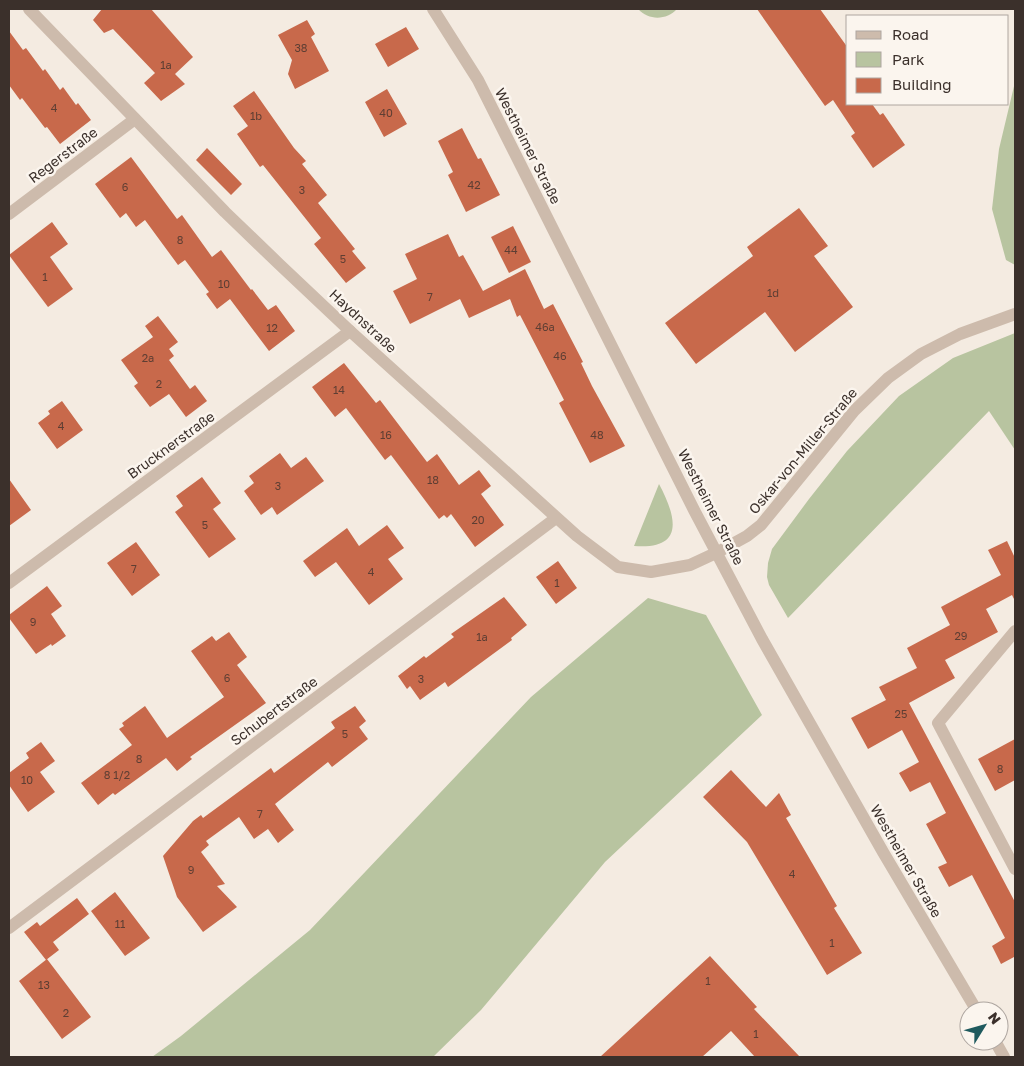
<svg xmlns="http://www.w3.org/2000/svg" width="1024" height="1066" font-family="'Golos Text',sans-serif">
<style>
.green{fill:#b8c4a0}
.building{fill:#c8694b}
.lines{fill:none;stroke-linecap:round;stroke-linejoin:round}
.minor{stroke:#cdbbac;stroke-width:12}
.tertiary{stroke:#cdbbac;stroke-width:12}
.labels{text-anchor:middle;stroke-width:5;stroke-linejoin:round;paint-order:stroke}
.number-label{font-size:11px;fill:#5e3e33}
.street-label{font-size:14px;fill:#3b302b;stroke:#fbf5ee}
</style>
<rect width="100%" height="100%" fill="#f4ebe1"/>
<!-- green -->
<path class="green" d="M638 9H677C667 20 649 21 638 9Z
M1015 82V265L1006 260 992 209 999 149Z
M1015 333V450L989 411 788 618 769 585 767 577 768 563 772 549 809 499 847 451 899 396 953 358Z
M659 484C676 516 686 550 634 546Z
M648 598 706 615 762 715 605 862 481 1010 433 1057H152L181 1036 310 930 531 697Z"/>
<!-- building -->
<path class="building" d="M102 9H151L193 57 175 74 185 84 161 101 144 83 155 73 113 29 104 33 93 20Z
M757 9H820L848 48V104H872L880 115 883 113 905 145 873 168 851 136 855 133 833 100 825 106Z
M307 20 315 34 311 37 329 71 295 89 288 74 292 60 278 35Z
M406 27 419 49 388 67 375 44Z
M9 31 23 50 26 48 43 71 45 69 60 90 63 87 76 105 78 103 91 120 60 144 47 127 45 128 22 98 20 100 9 85Z
M387 89 407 124 384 137 365 102Z
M254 91 294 148 306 161 302 164 327 195 318 203 355 249 352 251 366 268 346 283 314 244 321 238 263 165 260 167 237 134 248 126 233 106Z
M462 128 478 159 481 158 500 195 466 212 448 175 453 172 438 141Z
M207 148 242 184 231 195 196 160Z
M131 157 177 219 182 215 212 257 221 250 251 290 252 289 268 310 276 305 295 331 269 351 230 299 217 309 206 294 209 292 185 260 178 265 145 220 136 227 126 213 120 218 95 184Z
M799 208 828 246 814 256 853 307 795 352 765 312 696 364 665 323 753 256 747 247Z
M52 222 68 244 50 257 73 289 48 307 9 255Z
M513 226 531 262 509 273 491 237Z
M448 234 459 257 463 255 483 291 525 269 544 309 553 304 583 362 581 363 592 386 625 446 590 463 559 403 564 400 520 315 517 317 510 299 469 318 460 299 410 324 393 291 417 279 405 254Z
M158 316 178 342 169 349 174 356 169 360 190 389 195 385 207 401 186 417 169 394 150 407 134 386 138 383 121 360 153 337 145 326Z
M344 363 376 403 380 400 427 462 437 454 459 485 479 470 491 486 481 494 504 525 475 547 451 514 447 518 444 515 439 519 391 455 385 460 346 408 335 417 312 387Z
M62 401 83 430 57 449 38 423 50 414 48 411Z
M280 453 291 468 306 457 324 481 277 515 272 507 261 515 244 491 254 483 249 476Z
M202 477 221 503 213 509 236 539 209 558 175 512 183 506 176 496Z
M9 479 31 510 9 526Z
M387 525 404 548 388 559 403 579 369 605 336 562 315 577 303 561 347 528 359 546Z
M1007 541 1015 558V601L1012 595 986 609 998 632 945 660 955 678 909 703 1015 902V959L1014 957 1001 964 992 946 1005 938 972 875 949 887 938 867 947 863 926 824 946 813 930 782 910 792 899 773 919 762 902 730 868 749 851 718 886 700 879 687 917 668 907 648 950 625 941 607 1001 575 988 550Z
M136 542 160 575 132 596 107 563Z
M558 561 577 588 556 604 536 577Z
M47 586 62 606 51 614 66 636 52 646 51 644 36 654 9 618V615Z
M504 597 527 625 511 638 512 640 448 687 445 682 420 700 410 686 407 689 398 676 424 656 426 658 454 637 451 634Z
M229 632 247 657 237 665 266 703 190 757 192 759 177 771 166 758 115 795 113 793 98 805 81 783 132 745 119 729 124 726 122 723 145 706 167 738 224 697 191 651 212 636 216 641Z
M355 706 366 721 359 727 368 739 332 767 328 762 275 804 294 830 278 843 268 829 254 839 239 817 206 841 209 845 201 852 225 884 217 886 237 907 203 932 177 897 163 856 193 821 201 815 203 818 271 768 274 773 335 728 331 722Z
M1015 739V780L995 791 978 759Z
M41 742 55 761 40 772 55 792 28 812 9 785V773L29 758 26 753Z
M731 770 766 807 779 793 791 815 786 818 837 906 834 908 862 953 827 975 747 842 703 797Z
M115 892 150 938 125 956 91 911Z
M77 898 89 914 53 942 59 950 46 960 24 932 37 922 40 926Z
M710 956 757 1007 754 1009 800 1057H755L731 1031 702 1057H600Z
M47 959 91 1017 62 1039 19 981Z"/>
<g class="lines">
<!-- minor -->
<path class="minor" d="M9 214 135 119
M9 583 350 331
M1015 631 938 723 1015 869
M9 928 556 518"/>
<!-- tertiary -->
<path class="tertiary" d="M29 9 225 212 279 264 350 331 577 536 618 567 651 572 690 565 718 552 747 536 761 525 854 411 888 378 921 354 960 334 1015 314
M433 9 478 80 694 510 762 639 883 852 977 1011
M995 1041 1004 1057"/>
</g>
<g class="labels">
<!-- number labels -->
<g class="number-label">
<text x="301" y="52">38</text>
<text x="166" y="69">1a</text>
<text x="54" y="112">4</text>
<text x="386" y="117">40</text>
<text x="256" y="120">1b</text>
<text x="474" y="189">42</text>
<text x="125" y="191">6</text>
<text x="302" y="194">3</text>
<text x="180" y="244">8</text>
<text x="511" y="254">44</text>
<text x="343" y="263">5</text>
<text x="45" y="281">1</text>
<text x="224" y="288">10</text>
<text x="773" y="297">1d</text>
<text x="430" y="301">7</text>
<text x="545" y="331">46a</text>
<text x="272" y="332">12</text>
<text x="560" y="360">46</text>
<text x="148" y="362">2a</text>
<text x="159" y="388">2</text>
<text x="339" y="394">14</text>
<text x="61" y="430">4</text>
<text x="386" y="439">16</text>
<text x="597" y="439">48</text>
<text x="433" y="484">18</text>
<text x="278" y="490">3</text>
<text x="478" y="524">20</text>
<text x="205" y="529">5</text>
<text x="134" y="573">7</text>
<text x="371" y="576">4</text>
<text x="557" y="587">1</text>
<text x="33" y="626">9</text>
<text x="961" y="640">29</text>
<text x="482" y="641">1a</text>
<text x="227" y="682">6</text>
<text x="421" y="683">3</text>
<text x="901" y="718">25</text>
<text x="345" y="738">5</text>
<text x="139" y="763">8</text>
<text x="1000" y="773">8</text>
<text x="117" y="779">8 1/2</text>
<text x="27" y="784">10</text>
<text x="260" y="818">7</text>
<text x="191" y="874">9</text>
<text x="792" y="878">4</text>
<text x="120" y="928">11</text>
<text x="832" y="947">1</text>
<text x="708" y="985">1</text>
<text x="44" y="989">13</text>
<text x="66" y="1017">2</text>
<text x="756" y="1038">1</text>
</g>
<!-- street labels -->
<g class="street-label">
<text transform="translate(528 146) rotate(63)" y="5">Westheimer Straße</text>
<text transform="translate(63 155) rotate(-37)" y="5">Regerstraße</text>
<text transform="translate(363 321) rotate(43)" y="5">Haydnstraße</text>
<text transform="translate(171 445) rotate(-36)" y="5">Brucknerstraße</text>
<text transform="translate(803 451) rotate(-50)" y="5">Oskar-von-Miller-Straße</text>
<text transform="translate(711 507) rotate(63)" y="5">Westheimer Straße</text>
<text transform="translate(274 711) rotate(-37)" y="5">Schubertstraße</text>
<text transform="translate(906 861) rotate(60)" y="5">Westheimer Straße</text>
</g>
</g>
<!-- border -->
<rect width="1024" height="1066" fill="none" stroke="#3b302b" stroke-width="20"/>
<!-- legend -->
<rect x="846" y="15" width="162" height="90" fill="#fbf5ee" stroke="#aea6a0"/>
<rect x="856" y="31" width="25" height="8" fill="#cdbbac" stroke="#aea6a0"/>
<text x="892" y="40" font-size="15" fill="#3b302b">Road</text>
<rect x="856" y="52" width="25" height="15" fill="#b8c4a0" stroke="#aea6a0"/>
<text x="892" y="65" font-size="15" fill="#3b302b">Park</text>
<rect x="856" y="78" width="25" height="15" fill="#c8694b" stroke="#aea6a0"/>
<text x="892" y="90" font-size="15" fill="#3b302b">Building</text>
<!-- north arrow -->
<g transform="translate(984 1026) rotate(53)"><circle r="24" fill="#fbf5ee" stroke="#aea6a0"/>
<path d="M0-4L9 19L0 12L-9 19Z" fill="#1f5a5e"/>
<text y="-8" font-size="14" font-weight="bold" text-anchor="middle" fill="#3b302b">N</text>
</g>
</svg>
